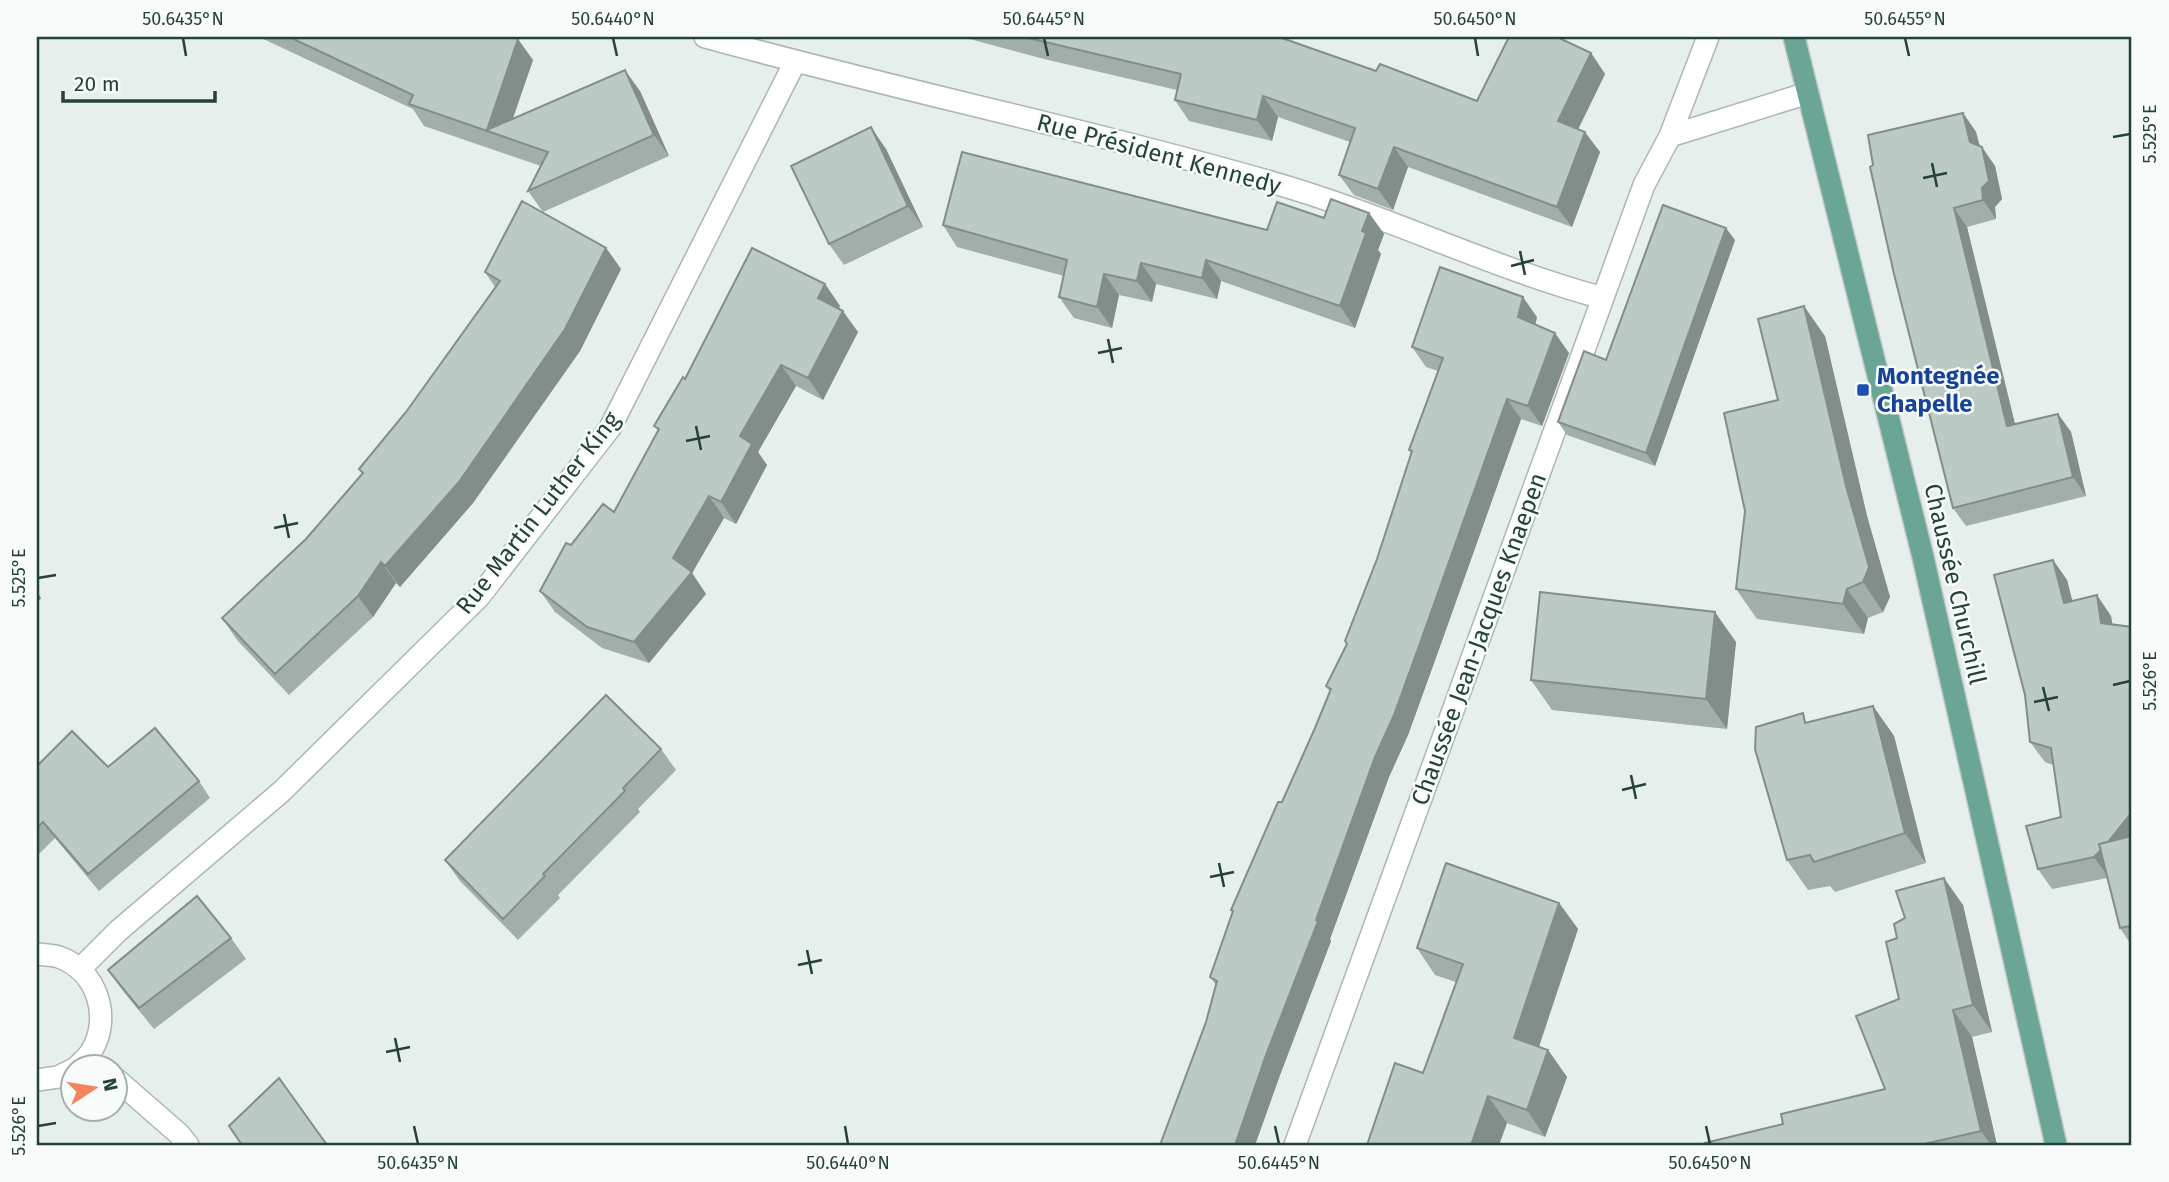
<svg xmlns="http://www.w3.org/2000/svg" width="2169" height="1182" font-family="'Fira Sans',sans-serif">
<style>
.lines{fill:none;stroke-linecap:round;stroke-linejoin:round}
.minor-casing{stroke:#a8b8b2;stroke-width:24}
.major-casing{stroke:#c2cac8;stroke-width:24}
.minor{stroke:#fff;stroke-width:21}
.major{stroke:#6aa596;stroke-width:21}
.wall{fill:#a1aea9}
.shaded-wall{fill:#838d89}
.building{fill:#bbcac4;stroke:#838d89;stroke-width:2}
.ticks{fill:none;stroke:#24423a;stroke-width:2.5}
.transit-dot{fill:#1a4fb4;stroke:#f7fbf9;stroke-width:2.5}
.labels{text-anchor:middle;stroke-width:5;stroke-linejoin:round;paint-order:stroke}
.street-label{font-size:24px;fill:#24423a;stroke:#f7fbf9}
.transit-label{font-size:24px;font-weight:bold;fill:#164399;stroke:#f7fbf9;text-anchor:start}
.neatline{fill:none;stroke:#24423a;stroke-width:2.5}
.ticks-label{font-size:18px;text-anchor:middle;fill:#24423a}
</style>
<rect width="100%" height="100%" fill="#e6efeb"/>
<g class="lines">
<!-- minor casing -->
<g class="minor-casing">
<path id="minor" d="M705 37C894 89 1086 129 1274 183 1386 215 1491 268 1603 298
M1670 136 1808 93
M37 954C44 955 52 955 59 957 96 970 112 1016 92 1050 89 1056 83 1061 78 1066
M80 969 118 931 281 792 479 597 610 428 795 62
M116 1079 179 1134 188 1145
M37 1080 58 1077 74 1069
M1295 1145 1644 185 1670 136 1708 37"/>
</g>
<!-- major casing -->
<g class="major-casing">
<path id="major" d="M1794 37 1923 557 2056 1145"/>
</g>
<!-- minor -->
<use href="#minor" class="minor"/>
<!-- major -->
<use href="#major" class="major"/>
</g>
<!-- wall -->
<path class="wall" d="M259 37H511L533 60 513 119 640 91 669 156 543 212 528 191 541 166 424 126 413 109Z
M962 37H1286L1288 40 1376 71 1477 101 1591 53 1605 74 1578 129 1600 152 1572 227 1408 167 1393 210 1354 195 1339 175 1350 142 1278 117 1272 141 1189 121 1175 100 1177 90 1044 59Z
M1963 113 1976 132 1980 146 1995 166 2002 199 1995 207 1996 219 1967 227 2015 424 2058 414 2071 432 2086 496 1966 526 1953 508 1894 274Z
M886 149 923 227 844 265 829 244Z
M1369 213 1384 234 1378 250 1381 254 1355 328 1221 281 1217 299 1156 284 1152 302 1119 295 1112 328 1074 318 1059 297 1064 276 957 247 943 225 1267 230 1324 218Z
M1735 240 1655 466 1567 435 1558 422 1606 360Z
M606 248 621 269 580 351 473 503 400 587 396 583 373 617 289 695 237 640 222 618 306 539 363 473 495 287 485 272Z
M825 284 840 306 838 309 858 332 823 400 796 386 758 452 767 465 736 524 724 518 692 573 706 594 649 663 602 648 555 612 540 591 571 545 614 512 658 431 654 426 685 379Z
M1537 317 1535 325 1569 353 1542 426 1521 419 1438 652 1408 735 1389 777 1330 939 1331 941 1280 1075 1255 1145H1160L1206 1022 1216 985 1210 977 1232 912 1231 910 1282 802 1330 692 1326 686 1347 644 1377 559 1412 454 1409 450 1438 371 1426 367 1412 347Z
M1825 336 1867 516 1890 597 1883 612 1868 618 1864 634 1757 619 1736 589 1745 511 1778 400Z
M2053 560 2067 580 2072 601 2111 616 2112 625 2132 627V946L2120 928 2107 878 2052 889 2038 869 2061 817 2053 765 2045 762 2030 742 2025 695Z
M1736 642 1727 729 1552 710 1531 680Z
M1873 706 1894 736 1926 863 1835 892 1830 886 1808 890 1787 860 1809 722Z
M661 749 676 770 638 809 640 812 558 895 560 898 518 940 460 881 445 860Z
M37 766 108 767 199 781 210 798 99 891 55 838 37 856Z
M1559 903 1578 929 1539 1047 1548 1050 1567 1077 1545 1137 1507 1123 1499 1145H1367L1423 1073 1456 982 1435 975 1417 948Z
M1963 905 1992 1032 1972 1037 1997 1145H1706L1783 1124 1885 1089 1899 999 1897 938Z
M231 938 246 959 154 1029 123 991 108 970Z"/>
<!-- shaded-wall -->
<path class="shaded-wall" d="M518 39 533 60 506 137 487 130Z
M1591 53 1605 74 1572 142 1558 121Z
M625 70 640 91 669 156 654 135Z
M1263 96 1278 117 1272 141 1257 120Z
M1963 113 1976 132 1983 160 1970 142Z
M871 127 886 149 923 227 908 206Z
M1585 132 1600 152 1572 227 1557 207Z
M1394 147 1408 167 1393 210 1378 189Z
M1982 147 1995 166 2002 199 1995 207 1996 219 1983 200 1982 188Z
M1954 208 1967 227 2020 445 2007 426Z
M1369 213 1384 234 1378 250 1381 254 1355 328 1340 306 1362 231Z
M1726 228 1735 240 1655 466 1646 453Z
M606 248 621 269 580 351 473 503 400 587 385 566Z
M1206 260 1221 281 1217 299 1202 278Z
M1141 263 1156 284 1152 302 1137 281Z
M1104 274 1119 295 1112 328 1097 307Z
M825 284 840 306 833 320 818 298Z
M1523 297 1537 317 1532 337 1518 317Z
M1804 306 1825 336 1867 516 1890 597 1883 612 1863 582 1846 486Z
M843 311 858 332 823 400 808 378Z
M1555 333 1569 353 1542 426 1528 406Z
M781 365 796 386 758 452 767 465 736 524 721 502 740 436Z
M1507 399 1521 419 1438 652 1408 735 1389 777 1330 939 1331 941 1280 1075 1255 1145H1235L1266 1055Z
M2058 414 2071 432 2086 496 2073 477Z
M709 496 724 518 692 573 706 594 649 663 634 642 673 558Z
M2053 560 2067 580 2078 623 2064 603Z
M381 562 396 583 373 617 358 596Z
M1847 589 1868 618 1864 634 1843 604Z
M37 591 41 598 37 603Z
M2097 595 2111 616 2116 644 2101 623Z
M1715 612 1736 642 1727 729 1706 699Z
M1873 706 1894 736 1926 863 1905 833Z
M2132 812V850L2109 878 2094 857Z
M1944 878 1963 905 1992 1032 1973 1005Z
M1559 903 1578 929 1533 1064 1514 1038Z
M1953 1010 1972 1037 1997 1145H1991L1981 1131Z
M1548 1050 1567 1077 1545 1137 1527 1110Z
M1488 1096 1507 1123 1499 1145H1471Z"/>
<!-- building -->
<path class="building" d="M289 37H511L518 39 487 130 625 70 654 135 528 191 548 152 409 104 413 95Z
M1024 37H1279L1376 71 1380 64 1477 101 1509 37H1557L1591 53 1558 121 1585 132 1557 207 1394 147 1378 189 1339 175 1355 128 1263 96 1257 120 1175 100 1181 74Z
M1963 113 1970 142 1982 147 1989 181 1982 188 1983 200 1954 208 2007 426 2058 414 2073 477 1953 508 1894 274 1870 167 1873 165 1868 135Z
M871 127 908 206 829 244 791 166Z
M962 152 1267 230 1277 202 1324 218 1331 199 1369 213 1362 231 1366 233 1340 306 1206 260 1202 278 1141 263 1137 281 1104 274 1097 307 1059 297 1067 260 943 225Z
M522 201 606 248 565 329 459 482 385 566 381 562 358 596 275 674 222 618 306 539 363 473 359 469 406 412 500 281 485 272Z
M1663 205 1726 228 1646 453 1558 422 1584 351 1606 360Z
M752 248 825 284 818 298 843 311 808 378 781 365 740 436 752 444 721 502 709 496 673 558 692 572 634 642 587 627 540 591 566 543 571 545 603 504 614 512 659 429 654 426 683 377 685 379Z
M1440 267 1523 297 1518 317 1555 333 1528 406 1507 399 1424 632 1394 715 1375 757 1316 920 1318 921 1266 1055 1235 1145H1160L1206 1022 1217 981 1210 977 1233 911 1231 910 1278 802H1282L1315 728 1331 689 1326 686 1347 644 1345 641 1377 559 1412 451 1409 450 1443 358 1412 347Z
M1804 306 1846 486 1869 567 1863 582 1847 589 1843 604 1736 589 1745 511 1724 413 1778 400 1758 319Z
M2053 560 2064 603 2097 595 2101 623 2132 627V812L2108 842 2099 844 2101 850 2094 857 2038 869 2026 826 2061 817 2051 748 2030 742 2025 695 1994 575Z
M1540 592 1715 612 1706 699 1531 680Z
M606 695 661 749 623 788 625 791 543 874 545 876 503 919 445 860Z
M1873 706 1905 833 1814 862 1810 855 1787 860 1755 749 1756 727 1803 713 1805 723Z
M155 728 199 781 88 874 43 822 37 828V766L72 731 108 767Z
M2132 836V942L2129 926 2120 928 2099 844Z
M1446 863 1559 903 1514 1038 1548 1050 1527 1110 1488 1096 1471 1145H1367L1395 1063 1423 1073 1463 964 1417 948Z
M1944 878 1973 1005 1953 1010 1981 1131 1920 1145H1706L1705 1143 1783 1124 1781 1114 1885 1089 1856 1016 1899 999 1886 942 1897 938 1894 924 1905 918 1896 891Z
M197 896 231 938 139 1008 108 970Z
M279 1078 327 1145H242L229 1126Z"/>
<!-- ticks -->
<path class="ticks" d="M183 38 186 56M613 38 617 56M1044 38 1048 56M1475 38 1478 56M1905 38 1909 56M2113 137 2130 134M1932 163 1937 187M1923 178 1947 173M1520 251 1525 275M1511 266 1534 260M1108 339 1113 363M1098 353 1122 348M696 426 701 450M686 441 710 436M284 514 289 538M274 528 298 523M38 578 56 575M2113 685 2130 681M2043 687 2049 711M2034 702 2058 697M1631 775 1636 799M1622 790 1646 784M1219 863 1224 887M1210 877 1234 872M807 950 812 974M798 965 822 960M395 1038 400 1062M386 1052 410 1047M38 1126 56 1123M414 1126 418 1144M845 1126 848 1144M1275 1126 1279 1144M1706 1126 1710 1144"/>
<!-- markers -->
<rect class="transit-dot" x="1856" y="383" width="14" height="14" rx="3.5"/>
<g class="labels">
<!-- street labels -->
<g class="street-label">
<text transform="translate(1159 154) rotate(15)" y="8">Rue Président Kennedy</text>
<text transform="translate(538 513) rotate(-52)" y="8">Rue Martin Luther King</text>
<text transform="translate(1955 584) rotate(77)" y="8">Chaussée Churchill</text>
<text transform="translate(1479 639) rotate(-70)" y="8">Chaussée Jean-Jacques Knaepen</text>
</g>
<!-- transit labels -->
<g class="transit-label">
<text x="1877" y="384">Montegnée<tspan x="1877" dy="28">Chapelle</tspan></text>
</g>
</g>
<!-- border -->
<rect width="2169" height="1182" fill="none" stroke="#f7fbf9" stroke-width="77"/>
<!-- north arrow -->
<g transform="translate(94 1088) rotate(78)"><circle r="33" fill="#f7fbf9" stroke="#a3b1ad" stroke-width="2"/>
<path d="M0-5L12 26L0 18L-12 26Z" fill="#f4845f"/>
<text y="-10" font-size="19" font-weight="bold" text-anchor="middle" fill="#24423a">N</text>
</g>
<!-- scale -->
<path d="M63 91v10h152v-10" fill="none" stroke="#24423a" stroke-width="3.5"/>
<text x="74" y="91" font-size="21" fill="#24423a" stroke="#f7fbf9" stroke-width="5" paint-order="stroke">20 m</text>
<rect x="38" y="38" width="2092" height="1106" class="neatline"/>
<g class="ticks-label">
<text x="183" y="25">50.6435°N</text>
<text x="613" y="25">50.6440°N</text>
<text x="1044" y="25">50.6445°N</text>
<text x="1475" y="25">50.6450°N</text>
<text x="1905" y="25">50.6455°N</text>
<text transform="translate(2150 134) rotate(-90)" y="6">5.525°E</text>
<text transform="translate(19 578) rotate(-90)" y="6">5.525°E</text>
<text transform="translate(2150 681) rotate(-90)" y="6">5.526°E</text>
<text transform="translate(19 1126) rotate(-90)" y="6">5.526°E</text>
<text x="418" y="1169">50.6435°N</text>
<text x="848" y="1169">50.6440°N</text>
<text x="1279" y="1169">50.6445°N</text>
<text x="1710" y="1169">50.6450°N</text>
</g>
</svg>
